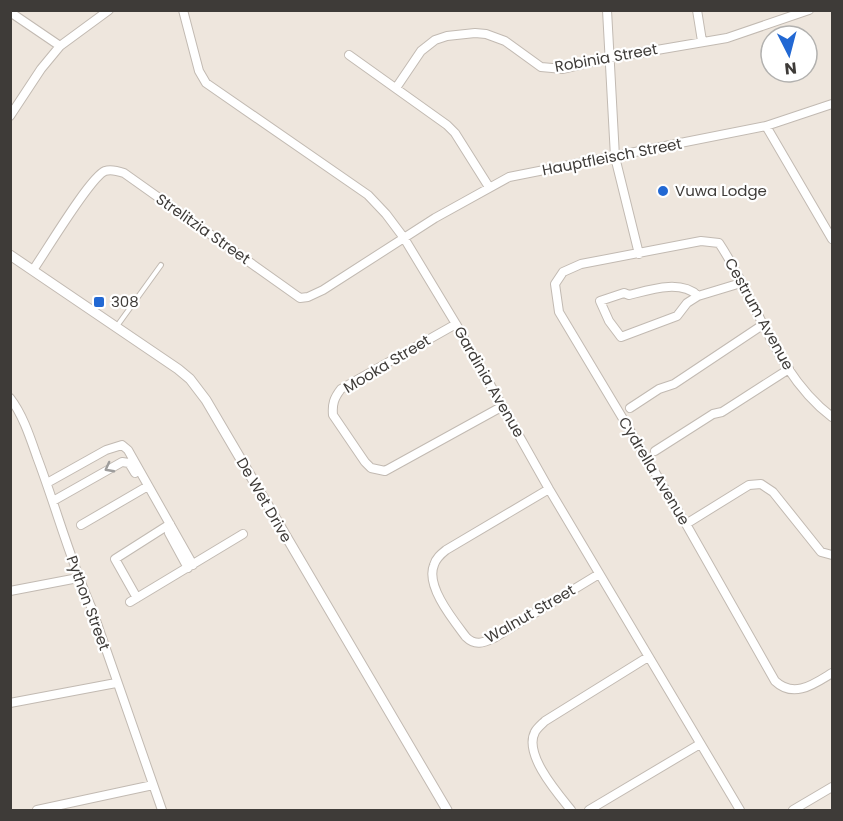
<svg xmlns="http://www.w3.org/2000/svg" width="843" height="821" font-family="Poppins,sans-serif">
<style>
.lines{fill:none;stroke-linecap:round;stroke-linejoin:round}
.service-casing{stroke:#c2bab2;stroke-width:6}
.minor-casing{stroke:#c2bab2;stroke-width:10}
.tertiary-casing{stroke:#c2bab2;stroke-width:11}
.service{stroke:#fff;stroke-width:4}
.minor{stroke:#fff;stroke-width:8}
.tertiary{stroke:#fff;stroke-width:9}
.oneway{stroke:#9e9d9c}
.poi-dot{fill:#2268d3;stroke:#fff;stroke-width:2}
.labels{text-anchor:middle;stroke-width:4.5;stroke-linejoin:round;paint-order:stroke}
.street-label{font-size:15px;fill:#3e3b38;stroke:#fff}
.poi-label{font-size:15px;fill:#3e3b38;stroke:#fff;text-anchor:start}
</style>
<rect width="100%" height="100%" fill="#eee6dd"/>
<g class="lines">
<!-- service casing -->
<g class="service-casing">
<path id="service" d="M117 326 161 265"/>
</g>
<!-- minor casing -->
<g class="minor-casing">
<path id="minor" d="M183 10 199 71 206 83 368 195 386 214 404 238 456 324 549 489 740 810
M607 10 615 157 639 254
M697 10 702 41
M10 12 60 46
M349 55 447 125 455 133 489 187
M396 88 421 51 435 40 447 36 475 33 486 34 505 41 541 67 563 69 610 58 727 38 809 10
M10 116 41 69 60 46 109 10
M766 126 832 239
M33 270C45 253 90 177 105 171 111 169 118 171 124 173L300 298 308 297 323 290 435 218 509 177 766 126 832 104
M698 296C681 279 649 290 629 295L624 293 600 301 609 321 621 337 677 316 687 303 698 296 741 283
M456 324 341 389C334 398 332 404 333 415L365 462 371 468 385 471 503 406
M10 398C23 415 30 437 37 457 56 507 70 560 92 609L162 810
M630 408 659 389 674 384 764 324
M832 417C776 375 757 300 719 243L701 241 581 264 563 272 555 284 559 312 686 524 775 681C794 699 814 684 832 673
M655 451 713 414 722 412 789 369
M47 483 106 450 122 445 128 450 193 565
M549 489 446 550C441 554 436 558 434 565 425 586 454 621 466 637 475 646 483 643 494 638L599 574
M53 501 122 462 129 463 135 473
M686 524 749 485 761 484 773 492 821 552 832 555
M81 525 148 486
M169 533 188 568
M10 591 78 578
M137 598 115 559 170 524
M130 602 243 534
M10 703 116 683
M37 810 153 785
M571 810C558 794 523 754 535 732 537 728 542 724 545 721L648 657
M589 810 700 744
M793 810 832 787"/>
</g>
<!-- tertiary casing -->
<g class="tertiary-casing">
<path id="tertiary" d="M10 255 178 369 190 379 206 400 447 810"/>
</g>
<!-- service -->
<use href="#service" class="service"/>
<!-- minor -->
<use href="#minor" class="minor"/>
<!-- tertiary -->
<use href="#tertiary" class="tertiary"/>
</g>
<!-- one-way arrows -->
<defs><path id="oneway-chevron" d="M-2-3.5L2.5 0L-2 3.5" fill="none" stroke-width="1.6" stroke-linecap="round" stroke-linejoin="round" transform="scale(1.5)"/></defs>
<use class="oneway" href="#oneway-chevron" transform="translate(109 468) rotate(152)"/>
<!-- markers -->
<g class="poi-dot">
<circle cx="663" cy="191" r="6"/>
<rect x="93" y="296" width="12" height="12" rx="3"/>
</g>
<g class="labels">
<!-- street labels -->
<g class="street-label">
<text transform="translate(606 58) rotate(-10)" y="5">Robinia Street</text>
<text transform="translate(612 157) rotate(-11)" y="5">Hauptfleisch Street</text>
<text transform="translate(203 229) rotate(35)" y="5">Strelitzia Street</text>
<text transform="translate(759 314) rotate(61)" y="5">Cestrum Avenue</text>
<text transform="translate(387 364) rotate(-31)" y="5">Mooka Street</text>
<text transform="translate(489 382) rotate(60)" y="5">Gardinia Avenue</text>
<text transform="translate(654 471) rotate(59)" y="5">Cydrella Avenue</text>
<text transform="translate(264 500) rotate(60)" y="5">De Wet Drive</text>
<text transform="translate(88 603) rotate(70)" y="5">Python Street</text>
<text transform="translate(530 614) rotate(-30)" y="5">Walnut Street</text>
</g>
<!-- poi labels -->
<g class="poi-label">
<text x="675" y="196">Vuwa Lodge</text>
<text x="111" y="307">308</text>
</g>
</g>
<!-- border -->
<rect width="843" height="821" fill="none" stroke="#3e3b38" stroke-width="24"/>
<!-- north arrow -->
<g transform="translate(789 54) rotate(174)"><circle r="28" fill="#ffffff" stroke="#b2b1af" stroke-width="1.5"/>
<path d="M0-4.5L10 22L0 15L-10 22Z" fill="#2268d3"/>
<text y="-9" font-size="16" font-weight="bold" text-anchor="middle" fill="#3e3b38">N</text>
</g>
</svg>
